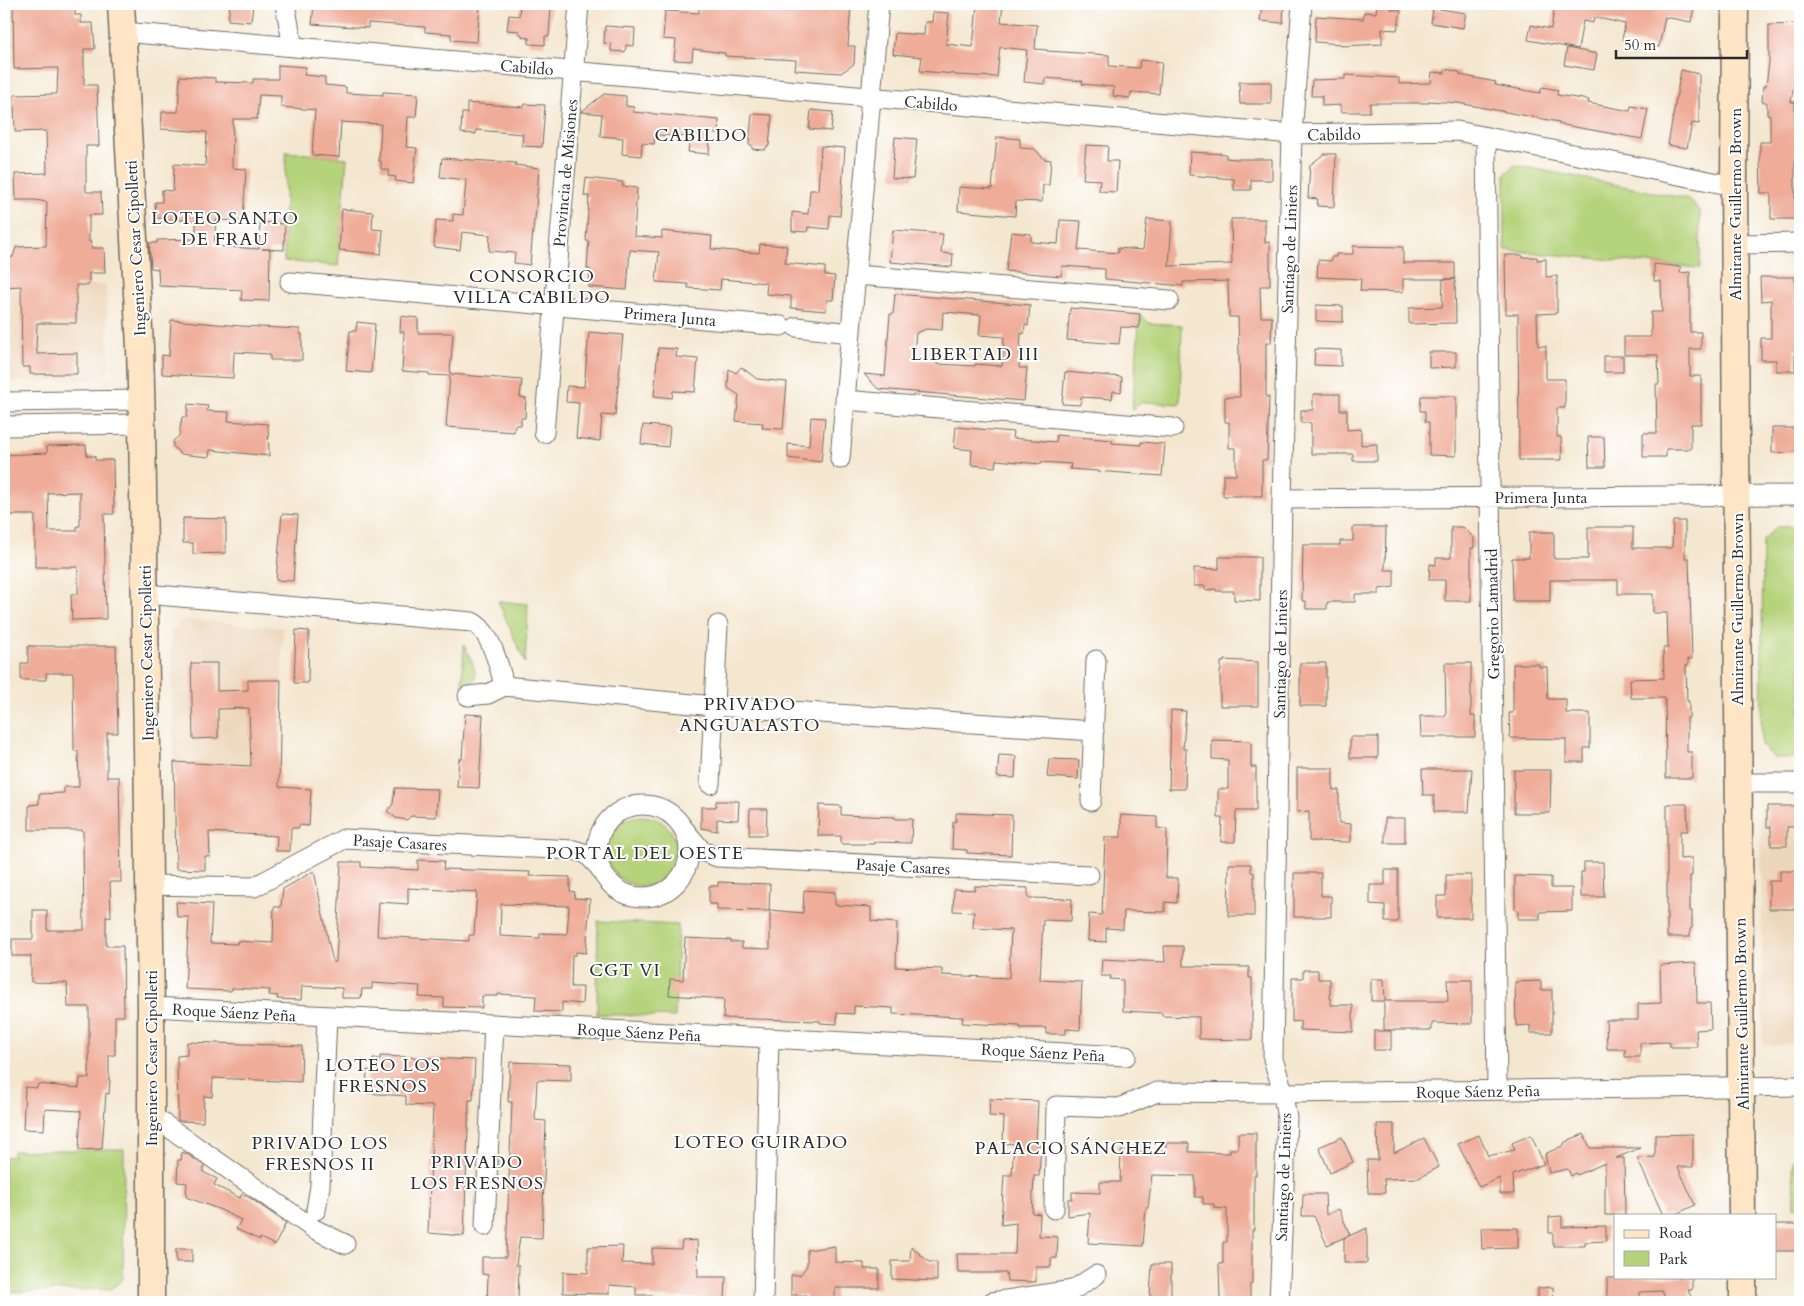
<svg xmlns="http://www.w3.org/2000/svg" width="1804" height="1306" font-family="Cardo,serif">
<style>
.built{fill:#edd7bb}
.green{fill:#b5d37a;stroke:#707f52}
.building{fill:#efac98;fill-rule:evenodd}
.lines{fill:none;stroke-linecap:round;stroke-linejoin:round}
.street-casing{stroke:#716d65;stroke-width:21}
.secondary-casing{stroke:#716d65;stroke-width:29}
.street{stroke:#fff;stroke-width:19}
.secondary{stroke:#fde5c5;stroke-width:26}
.labels{text-anchor:middle;stroke-width:4;stroke-linejoin:round;paint-order:stroke}
.street-label{font-size:16px;fill:#2b2b2b;stroke:#fff}
.neighbourhood-label{font-size:18px;letter-spacing:1px;fill:#2b2b2b;stroke:#fff}
</style>
<rect width="100%" height="100%" fill="#fff"/>
<filter id="ink" filterUnits="userSpaceOnUse"><feTurbulence type="fractalNoise" baseFrequency=".02" numOctaves="2"/><feDisplacementMap in="SourceGraphic" scale="10" xChannelSelector="R" yChannelSelector="G"/><feConvolveMatrix kernelMatrix="1 2 1 2 8 2 1 2 1" color-interpolation-filters="sRGB"/></filter>
<filter id="wash" filterUnits="userSpaceOnUse"><feTurbulence type="fractalNoise" baseFrequency=".0096" numOctaves="4" result="noise"/><feDisplacementMap in="SourceGraphic" scale="20" xChannelSelector="R" yChannelSelector="G"/><feGaussianBlur stdDeviation="1.12" result="paint"/><feColorMatrix in="noise" values="0 0 0 0 0 0 0 0 0 0 0 0 0 0 0 0 0 1.4 0 .05"/><feComposite in="paint" operator="in"/></filter>
<g filter="url(#wash)">
<rect width="100%" height="100%" fill="#f4e7d0"/>
<!-- built -->
<path class="built" d="M106 285 109 368 99 380 4 382V287Z
M184 619 283 628 279 767 251 766 252 835 175 830 171 632Z
M1761 806H1800V1044L1763 1045Z"/>
<!-- green -->
<path class="green" d="M286 152 347 158 338 266 284 261Z
M1515 165 1689 199 1700 212V268L1505 250V174Z
M1140 314 1149 323 1182 325 1180 404 1142 402 1132 410Z
M1776 527H1800V758H1774L1761 745 1763 540Z
M498 601 528 604 525 663Z
M464 645C469 657 485 679 467 685L462 684Z
M607 851a35 35 0 1 1 70 0a35 35 0 1 1-70 0Z
M598 921 678 925 675 1017 597 1014Z
M124 1149 123 1279 111 1289 4 1292V1157L13 1156V1151Z
M1793 1158H1800V1206L1794 1207Z"/>
<g id="blocks">
<!-- building -->
<path class="building" d="M13 4H71V6H75V15H81V23H93L95 49H84V85H97L99 146H86V192H101L102 215H89V242H91V248H104L105 273H89V285H76V323H37L36 350H37V354L77 353V374H30V367H22L21 286 4 287 6 258 13 257 16 247 46 246 47 202 35 200H16L15 174 47 173 46 131 15 132 14 95 57 94 58 68 14 69Z
M230 4H253L251 22 228 20Z
M314 4 480 5 477 42 451 40V34L425 32V27L368 23V28L312 24Z
M520 4H549V6H551L549 36H545V45L529 44V38L522 37V34H519V31L507 30 509 15 519 16Z
M699 4 789 11V4H851L848 46H855L854 64 841 73 795 70 796 60 725 56V53L693 49 692 61 674 60 676 40 663 39 665 11 699 13Z
M977 4H1003L1001 22 1037 25 1035 49 1047 50V51L1109 55V66L1139 68 1140 60 1162 62 1159 94 1131 92 1130 98 1113 96 1114 87 1082 84 1083 81 1045 78 1044 84 1024 82 1027 50 1000 47 997 77 955 75V74L920 71 922 57 893 54 895 33 924 35 925 22H932L933 12 949 13 946 44 973 47Z
M1262 4H1284L1283 23 1260 21Z
M1377 4 1392 6 1391 9 1401 11 1397 30 1382 29V44L1341 46V44L1315 42 1316 16 1363 19 1364 12 1376 13Z
M1555 4H1671L1694 8 1691 22 1665 17 1659 47 1622 40 1625 24 1594 17 1593 23 1583 21 1578 49 1528 40 1531 25 1551 29Z
M1433 8 1466 13 1463 28 1431 23Z
M1800 24V66L1797 65 1791 102H1795V219H1771V193H1761L1760 154V142H1770V115H1767V102H1762L1763 86H1766L1769 62V25Z
M605 26 635 28 634 46 626 45 625 52 611 51V44L604 43Z
M1567 48 1597 54 1594 70 1564 65Z
M278 65 306 67 304 75 325 77V85L346 87V93L383 95V92L418 94 416 117H408L406 147 417 148 413 183 395 181 396 177 388 176 389 170 381 169V161H379L381 124 341 122 339 157 312 155 315 110 281 107V96L259 95 257 119H233L232 168 246 169 243 221 216 220 214 246 259 249 260 222 285 224 284 250 262 249H270L269 301 241 300 242 290 159 286 158 269 151 268 149 243H157V240L196 239V221L156 218 155 202H162V190L173 191 174 164 205 166 207 132 161 129 162 112H178L180 76 215 78V82L253 83V79H278Z
M1445 69 1460 72V75L1496 82 1495 85 1540 93 1542 87 1558 90 1557 95 1589 100 1588 103 1630 111 1631 106 1648 109 1642 139 1558 124 1559 122 1458 103 1429 101V103H1370V112H1341V105L1322 106V96H1311L1312 80 1345 79V75L1399 78V84L1431 83 1432 72 1445 73Z
M1681 70 1699 74V124L1692 123 1687 148 1668 145Z
M1239 82H1271V104H1240Z
M604 94 626 96V106L634 107 633 112 719 120 718 134 710 133 709 154 688 152 690 137 655 135 654 144 642 143 641 156 622 154 623 138 600 136 602 114 581 112Z
M467 103 524 107 525 104 545 105 542 147 522 146 523 134 476 130V134L461 133 462 113H467Z
M811 110 833 112 831 131 809 129Z
M752 114 772 115 769 146H767L765 150 752 149V145H749Z
M895 137 917 139 913 179 892 178Z
M997 137 1020 139V148L1035 149 1044 159 1051 160 1049 185H1043L1042 202 1016 201 1015 216 958 211 959 187 992 189Z
M1086 145 1108 146 1107 161H1118L1116 192 1099 191 1100 180 1083 179Z
M821 146 845 148 840 216 830 215 829 229 808 227 807 232 792 231V212L808 214 810 190H818Z
M1190 152 1226 154V158L1235 159H1272V180H1251V190H1234V179L1189 175Z
M1324 154H1336L1334 207 1317 206 1318 199 1308 198 1310 165Z
M442 158 516 163 515 165 539 168 535 220H534L530 265 514 263 515 253 489 251 490 235 462 232 460 250 434 247 436 220 453 221V214L463 215 466 180 440 177Z
M586 178 623 182 622 186 637 188 634 236 662 238V231L712 236 711 249 759 253 760 244 787 246 785 263 825 267V275L835 276 833 300H827L826 311 791 308V296L766 294 767 283 721 279 720 290 688 288V284L656 282 659 252 630 250 627 290 589 287 590 269H587L589 241H586L589 196H584Z
M342 209 373 212 372 229 383 230 381 254 339 250Z
M1147 219 1172 221 1169 266 1232 264 1231 219H1265V243L1270 242V286H1260L1261 317H1272L1271 343H1266V397H1269L1267 460H1262V496H1223V475H1236V448H1229V422H1225V397H1240L1238 317H1229L1228 281 1183 282V286L1105 279V269L1062 266 1061 276 1006 271 1011 232 1031 234V242L1058 244 1060 220 1081 221 1078 250 1118 253V248L1143 250Z
M893 230 943 234 941 253 953 254 952 267 890 262Z
M1353 246 1403 247V263H1455V279H1403V292L1360 291 1361 279 1317 277 1318 260 1331 261V257H1336V254H1353Z
M1505 255H1522V257H1537V260L1546 259V277L1557 276V313L1537 314 1538 346H1546V379H1565V408H1557V437H1561L1562 460H1519L1518 314H1506Z
M1654 264 1681 267 1680 273 1690 272V332H1701V349H1690V376H1701V424H1691V449H1666V457H1643V433H1657L1656 384H1659L1658 355H1624V337H1651V312H1662L1661 281H1654Z
M1760 277H1795V303H1800V349H1795V371H1776V360H1761V338H1771V300L1761 301Z
M1443 279H1455L1456 323 1409 324V308L1442 307Z
M895 294 1030 305 1028 326 1025 325 1024 334 1021 333 1019 368H1027L1024 401 878 389 864 374 885 376 890 314H893ZM943 312 981 315 979 335 1004 337 1002 366 975 364V366L937 364V361L913 360 916 333 926 329 942 330Z
M1316 305 1343 306V322L1316 321Z
M1070 308 1140 314 1139 328 1121 327 1119 344 1067 340Z
M401 316 418 318V333H453L450 374 522 380 520 397 526 398 525 418H521V425H515L514 432 446 427 450 376 429 375V373L402 371 404 332H400Z
M171 320 241 326 300 329V334H302V360H270V354L234 352 233 378 162 374V355L169 356Z
M357 322 375 324 371 373 346 371 350 331H356Z
M589 332 623 335 615 416 602 415 600 441 576 438 579 403 566 402 567 386 584 387Z
M658 348 677 349 676 357 698 359 695 392 673 391 672 398 654 396Z
M1315 349 1341 350V366L1314 365Z
M1429 352H1456V367L1429 368Z
M1604 356H1623V372H1604Z
M741 367 757 379 787 382 783 429 762 428 763 423 736 421 739 395 728 388 729 369 736 373Z
M1065 372 1122 377 1121 392 1113 391 1112 399 1081 397 1080 405 1062 404Z
M1313 394H1340V410H1347V430L1361 429V445L1377 444V461H1353V454H1311V423H1301V410H1313Z
M1421 396H1456V456L1429 455V422H1425V411H1420Z
M188 404 208 406 207 411 229 412 228 421 268 424 269 456 210 450 209 457 180 454 173 446V441L179 436 182 417H187Z
M811 417 825 418 821 462 788 458V444L809 446Z
M643 425 670 427 668 447 641 444Z
M956 427 1013 432 1012 438 1056 442V435L1112 440V443L1141 445V442L1165 444 1162 476 1070 469 1071 464 1041 462V464L996 460 995 467 971 465 972 450 954 448Z
M1772 428H1795L1796 452 1772 453Z
M1588 437H1604L1605 467H1589Z
M86 445 87 456H95V460H113L114 514H104L106 619 72 620 71 594H78V567H35V515H8V493H4V455L47 453V446ZM80 492V526H77V531H49L48 493Z
M282 514 298 515 293 581 276 580Z
M183 518 226 519V553L193 554V543H183Z
M1673 521H1685V558H1689L1692 659H1688V665L1686 666 1687 701H1689V718H1687V752H1692V778H1666L1665 698H1631L1630 679 1664 678 1663 648H1668L1667 613H1653V594H1618V580H1550V601H1513L1512 558H1529V532H1554V559H1588V527H1633V548H1672Z
M1353 527H1386L1385 570H1394V587L1379 589V594H1355V602H1327V609H1306V601H1302L1303 545H1340V541H1353Z
M1451 527H1463L1474 538V548H1471V601H1445V580H1429L1430 564 1436 565V558H1451Z
M1219 557H1260V601L1234 600V591H1216V589L1205 590V586H1194V568L1219 569Z
M296 630 309 631 308 683H294Z
M28 646H116L118 733H107V777H119L121 882H110L111 917 106 916V946H123L124 1016H115V1055H109V1080H110L109 1094 106 1093 102 1149 79 1150 81 1111 45 1109 44 1130 23 1129 25 1087 37 1088 38 1084 79 1088 80 1078H89V1007H68L67 983 31 982V956H12V939H33V910H47V930H84L83 830H29V805L39 804V794L64 793V787H79L78 751H74L73 673H46V680H21V663H28Z
M1224 660 1258 662V706H1220V671H1221V662H1224Z
M191 663H217V691L248 690V680H281L279 787 311 789 309 826 299 825V828H291L290 851H276L277 836 209 832 210 857 205 856V870L176 869 174 762 251 766 249 708 218 709V738L193 739Z
M1300 663H1326V706H1300Z
M1445 663H1471V716H1475V737H1421L1420 716H1446Z
M1513 664H1539V667H1547L1548 699H1566V713H1590V748H1584V762H1566V739L1510 738 1509 713H1513Z
M1171 710 1186 711 1183 749H1186L1185 789H1169Z
M465 714 483 715 479 788 457 787 459 759H462Z
M1350 737H1378V758H1350Z
M1212 740 1251 741V767H1256V811H1236L1235 842H1221L1222 818H1218V789H1228V760L1212 759Z
M999 755 1016 756 1015 778 997 777Z
M1049 759 1079 760 1078 779 1047 777Z
M1297 768H1333V790H1339V823L1351 824V842L1309 841V811L1297 812Z
M1422 769H1472L1469 812H1434V795H1423Z
M1514 770H1551L1550 813H1514Z
M395 788 438 789 436 817 411 816 407 820 396 818 387 811 393 804Z
M716 801H739L738 820 717 819V831L701 828V807H716Z
M1667 804H1687L1688 831H1680V859L1692 858V876H1690V911H1692V928L1690 929V937H1667Z
M819 805 841 806V815L895 817V819H912L911 843 874 842V844H841V836H818Z
M1767 806H1800V827H1787V846H1771V827H1767Z
M750 809H767L766 835H749Z
M956 813 1012 815 1011 855 967 853V850L952 849 953 822 956 821Z
M1121 815 1157 817V828L1167 829 1166 878H1178L1177 903 1165 902V912L1124 911 1123 929 1106 928V942L1088 941 1089 914 1102 915 1105 837H1121Z
M1385 818H1405V843H1385Z
M418 860 444 861 443 869 530 872 529 876 570 877V891L575 892 574 898 590 899 586 953 576 952V955H572L571 987H583L582 1004 562 1002V1012L535 1011 536 996 498 994V996H482V1008L444 1007V998L419 997 420 986 372 983V989H362L361 998H342V988L302 986 301 1000 277 999 278 996 269 995 270 990 232 988 231 991 185 989 189 917H177L176 902 212 904 210 943 237 944V941L273 943 274 907H281L283 889 314 871 333 963 336 962 341 862H361V867L418 870ZM408 888 477 892 474 935H469V941L377 936 379 902 408 904ZM501 904 569 906 567 934 540 933V938L500 936Z
M1584 862H1603L1604 897H1581V872H1584Z
M1229 864H1251V872L1254 873V916H1228Z
M1385 870H1398V922H1385V905L1370 904V885H1385Z
M1780 871H1800V909H1769V881H1780Z
M1294 873H1321V896H1331V917H1294Z
M1446 875H1471V918H1437V896H1446Z
M1515 876 1551 877V888H1572V911L1540 912V919H1518V910H1515Z
M718 882 770 884 769 911 717 910V904H709V886H718Z
M975 886 1028 888V898L1072 899 1071 921 1043 920 1040 980 1082 982 1080 1030 1066 1029V1034H1046V1028H1020V1026L962 1023 963 1017 893 1014V1008L854 1006V1014L837 1013V1024L820 1023V1021L723 1018 724 999 669 995 670 979 683 980 685 938 731 940V942H742V948L770 949V910L803 913 804 890 835 892V905L871 907V921L897 923 896 967 942 969V975L1009 978 1011 930 973 928 974 912 953 911 954 889 975 890Z
M1164 946H1183V966L1249 967V978H1252V1040L1199 1039V1017L1162 1016V1013L1123 1011V980L1110 979 1111 976H1101L1102 959 1165 962Z
M1696 963 1697 1003H1710L1711 1029 1696 1030 1697 1047H1669V1042L1640 1043V1057H1625V1049H1607L1606 1020H1638V1004L1661 1003 1660 965Z
M1303 970H1318V979H1330V1005H1353V1032L1300 1030V1021L1292 1022V978H1303Z
M1371 979H1384L1385 1001H1448L1447 980H1472V1024L1432 1023V1030H1384V1001H1371Z
M1541 981V990H1552V1033H1530V1025L1516 1026 1515 982Z
M1374 1031H1391V1050H1374Z
M187 1042 302 1046 301 1082 213 1078 212 1097 204 1096 203 1122 180 1121 178 1120 177 1056 187 1055Z
M380 1056 475 1060 473 1100H469L464 1236 428 1233 433 1106 406 1105V1096L366 1093 367 1070 372 1071 373 1059H380Z
M510 1062 571 1064V1081L537 1080 535 1120 546 1121 542 1238 520 1237 516 1265H519L518 1302H487L488 1275 482 1274V1257H506L512 1102H508Z
M990 1099 1038 1101 1036 1145H1041L1039 1176H1034L1032 1213 1040 1214 1039 1236 1058 1237 1057 1258H1051V1267H1036V1282L1007 1281 1006 1273H958L957 1254H1015L1016 1223 1001 1225 1004 1175H1012L1014 1144 1003 1143 1004 1117 989 1116Z
M1377 1124H1394V1153L1424 1138 1439 1167 1419 1178 1384 1179 1385 1193H1368L1367 1160H1378Z
M1238 1133H1256V1175H1254V1230H1252V1284H1250V1302H1223V1299H1220L1219 1264H1223V1242H1227V1209L1214 1208V1204H1203V1197H1195V1176L1152 1175 1148 1208H1146L1143 1246 1088 1243 1090 1213 1068 1216V1199H1072V1192L1100 1193V1182H1120L1121 1151 1160 1152V1151H1166V1143H1189V1152L1230 1153V1149H1238Z
M1584 1134 1590 1148H1640L1616 1158H1624L1625 1215H1605V1163L1577 1175 1576 1173 1571 1176 1568 1169 1549 1173 1545 1154 1564 1145V1143L1569 1140Z
M1693 1134V1167H1678L1695 1205 1674 1215H1663L1637 1158 1655 1157V1135Z
M1479 1135 1488 1156 1515 1150 1512 1143 1531 1135 1544 1164 1513 1175 1514 1194H1500V1178L1479 1187 1458 1144Z
M1342 1137 1353 1162 1330 1173 1319 1147Z
M182 1152 187 1154 204 1166 203 1172 217 1179 214 1185 240 1198 242 1194 250 1198 286 1223 275 1245 260 1238V1240L236 1229 241 1220 221 1210 186 1197 187 1183 177 1182 178 1160H181Z
M1303 1194H1325L1326 1215 1339 1209 1350 1235 1327 1245 1314 1216H1302Z
M1562 1216V1227L1606 1226V1241L1585 1242V1246H1553V1233H1549V1217Z
M1775 1224H1800L1799 1251H1775Z
M1367 1228V1263H1344V1238Z
M1481 1228H1518V1248L1482 1249Z
M697 1240 698 1277H726L725 1299 651 1297V1295H636V1287L609 1285V1294L563 1293V1272L588 1273V1247L623 1246 622 1263 652 1264V1248L681 1249 682 1241Z
M835 1246V1262L864 1263V1269H879V1288H835V1302H806V1295H791V1275H800L807 1266V1250Z
M911 1246 929 1262H937V1281L892 1279V1261H910Z
M176 1249H192V1262H176Z
M1152 1264H1171V1297H1150Z
M1683 1277 1692 1278V1290H1688L1693 1302H1667L1662 1291 1640 1292V1302H1607V1278Z
M1553 1287 1554 1302H1538V1288Z"/>
</g>
</g>
<g filter="url(#ink)">
<use href="#blocks" fill-opacity="0" stroke="#716d65" stroke-width="1"/>
<g class="lines">
<!-- street casing -->
<g class="street-casing">
<path id="street" d="M285 4 293 47
M123 32 1292 134 1457 131 1734 186
M1486 137 1497 1090
M1735 244 1800 243
M856 275 1169 300
M290 282 781 326
M796 327 851 333
M845 400 1173 428
M4 402 141 400
M4 426 142 424
M544 433 579 4
M840 459 879 4
M1282 499 1800 495
M145 594 472 622C490 629 500 668 504 686
M468 696 488 694 504 686 714 706 1094 731
M1739 783H1800
M710 784 718 625
M1091 801 1096 660
M597 851a46 46 0 1 1 92 0a46 46 0 1 1-92 0Z
M683 828 702 851 717 857 1089 875
M149 885 254 887 344 839 574 850 587 854 601 869
M151 1007 1126 1056
M151 1115 314 1229 345 1244
M1054 1209 1056 1106 1119 1108 1157 1092 1283 1093 1800 1086
M316 1210 320 1186 327 1016
M485 1226 494 1024
M763 1302 769 1038
M992 1302 1073 1290 1096 1275
M1279 1302 1287 1118 1281 1085 1273 1059 1282 499 1292 134 1302 4"/>
</g>
<!-- secondary casing -->
<g class="secondary-casing">
<path id="secondary" d="M121 4 140 347 142 424 151 1007V1302
M1735 4 1734 186 1742 1215
M1743 1277V1302"/>
</g>
<!-- street -->
<use href="#street" class="street"/>
<!-- secondary -->
<use href="#secondary" class="secondary"/>
</g>
</g>
<g class="labels">
<!-- street labels -->
<g class="street-label">
<text transform="translate(527 67) rotate(5)" y="6">Cabildo</text>
<text transform="translate(931 103) rotate(5)" y="6">Cabildo</text>
<text transform="translate(1334 134) rotate(-1)" y="6">Cabildo</text>
<text transform="translate(565 173) rotate(-85)" y="6">Provincia de Misiones</text>
<text transform="translate(1735 204) rotate(-90)" y="6">Almirante Guillermo Brown</text>
<text transform="translate(135 248) rotate(-93)" y="6">Ingeniero Cesar Cipolletti</text>
<text transform="translate(1289 249) rotate(-88)" y="6">Santiago de Liniers</text>
<text transform="translate(670 316) rotate(5)" y="6">Primera Junta</text>
<text x="1541" y="503">Primera Junta</text>
<text transform="translate(1737 609) rotate(-90)" y="6">Almirante Guillermo Brown</text>
<text transform="translate(1492 614) rotate(-91)" y="6">Gregorio Lamadrid</text>
<text transform="translate(146 653) rotate(-91)" y="6">Ingeniero Cesar Cipolletti</text>
<text transform="translate(1280 654) rotate(-89)" y="6">Santiago de Liniers</text>
<text transform="translate(400 842) rotate(3)" y="6">Pasaje Casares</text>
<text transform="translate(903 866) rotate(3)" y="6">Pasaje Casares</text>
<text transform="translate(234 1012) rotate(3)" y="6">Roque Sáenz Peña</text>
<text transform="translate(1741 1014) rotate(-91)" y="6">Almirante Guillermo Brown</text>
<text transform="translate(639 1032) rotate(3)" y="6">Roque Sáenz Peña</text>
<text transform="translate(1043 1052) rotate(3)" y="6">Roque Sáenz Peña</text>
<text transform="translate(151 1058) rotate(-90)" y="6">Ingeniero Cesar Cipolletti</text>
<text transform="translate(1478 1091) rotate(-1)" y="6">Roque Sáenz Peña</text>
<text transform="translate(1283 1177) rotate(-88)" y="6">Santiago de Liniers</text>
</g>
<!-- neighbourhood labels -->
<g class="neighbourhood-label">
<text x="701" y="141">CABILDO</text>
<text x="225" y="224">LOTEO SANTO<tspan x="225" dy="21">DE FRAU</tspan></text>
<text x="532" y="282">CONSORCIO<tspan x="532" dy="21">VILLA CABILDO</tspan></text>
<text x="975" y="360">LIBERTAD III</text>
<text x="750" y="710">PRIVADO<tspan x="750" dy="21">ANGUALASTO</tspan></text>
<text x="645" y="859">PORTAL DEL OESTE</text>
<text x="625" y="976">CGT VI</text>
<text x="383" y="1071">LOTEO LOS<tspan x="383" dy="21">FRESNOS</tspan></text>
<text x="761" y="1148">LOTEO GUIRADO</text>
<text x="320" y="1149">PRIVADO LOS<tspan x="320" dy="21">FRESNOS II</tspan></text>
<text x="1071" y="1154">PALACIO SÁNCHEZ</text>
<text x="477" y="1168">PRIVADO<tspan x="477" dy="21">LOS FRESNOS</tspan></text>
</g>
</g>
<!-- margin -->
<rect width="1804" height="1306" fill="none" stroke="#fff" stroke-width="20"/>
<!-- legend -->
<rect x="1614" y="1214" width="162" height="65" fill="#ffffff" stroke="#aaaaaa"/>
<rect x="1624" y="1230" width="25" height="8" fill="#fde5c5" stroke="#aaaaaa"/>
<text x="1659" y="1238" font-size="15" fill="#2b2b2b">Road</text>
<rect x="1624" y="1251" width="25" height="15" fill="#b5d37a" stroke="#aaaaaa"/>
<text x="1659" y="1264" font-size="15" fill="#2b2b2b">Park</text>
<!-- scale -->
<path d="M1616 50v8h131v-8" fill="none" stroke="#2b2b2b" stroke-width="2.5"/>
<text x="1624" y="50" font-size="15" fill="#2b2b2b" stroke="#ffffff" stroke-width="4" paint-order="stroke">50 m</text>
</svg>
